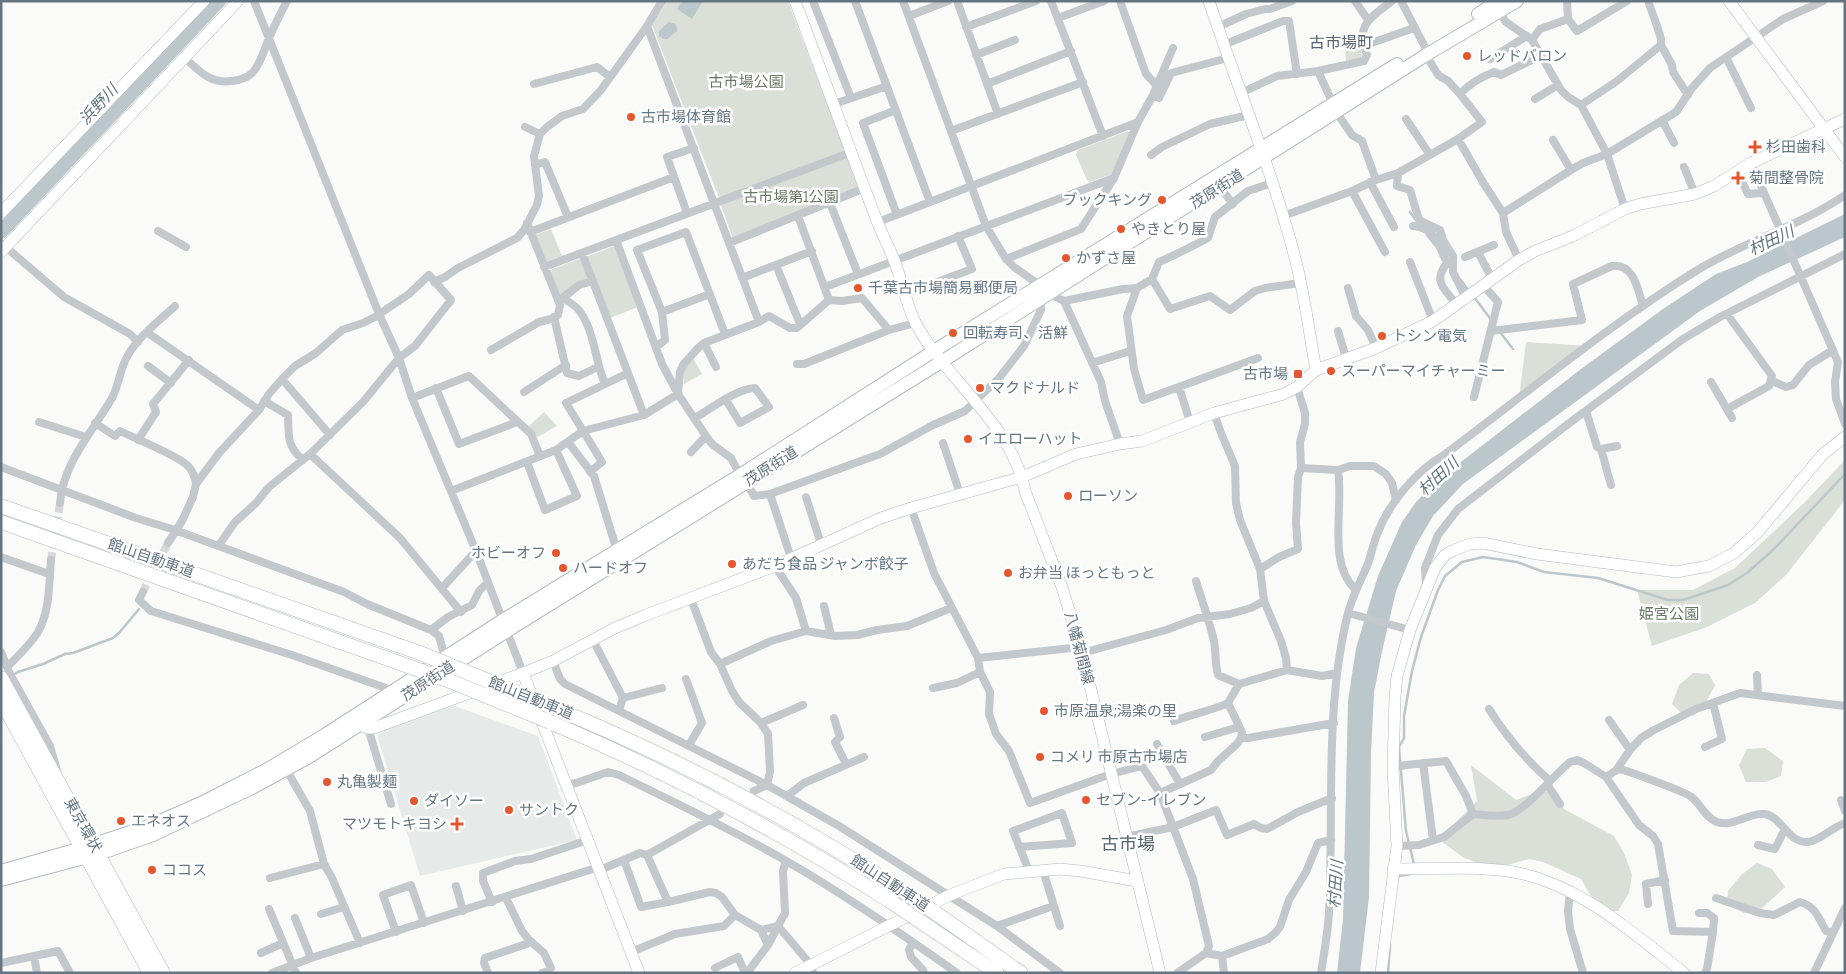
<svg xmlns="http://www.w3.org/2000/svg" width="1846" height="974" font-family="'Sofia Sans Condensed','Noto Sans JP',sans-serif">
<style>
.built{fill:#e8e9e9}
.green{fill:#dadfd7}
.water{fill:#bbc7cb}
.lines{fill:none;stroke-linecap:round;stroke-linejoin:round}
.stream{stroke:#bbc7cb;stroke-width:2.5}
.river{stroke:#bbc7cb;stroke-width:14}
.street-tunnel{stroke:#d5d9db;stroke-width:8;stroke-dasharray:8 4;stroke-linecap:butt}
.secondary-casing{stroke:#b3babf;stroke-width:12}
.primary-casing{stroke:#b5babe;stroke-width:14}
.highway-casing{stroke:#b4b9bd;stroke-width:15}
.street{stroke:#c3c8cc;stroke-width:8}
.secondary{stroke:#fff;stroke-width:11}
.primary{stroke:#fff;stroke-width:12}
.highway{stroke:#fff;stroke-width:14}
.highway-bridge-casing{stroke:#b4b9bd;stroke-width:15;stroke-linecap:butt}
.highway-bridge{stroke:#fff;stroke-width:14}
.poi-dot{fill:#e4572e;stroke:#fff;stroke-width:2}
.labels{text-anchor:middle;stroke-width:5;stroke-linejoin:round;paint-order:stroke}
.poi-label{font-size:15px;fill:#657683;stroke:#fff;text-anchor:start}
.park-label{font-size:15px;fill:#687a64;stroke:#fff}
.street-label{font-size:15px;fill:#657683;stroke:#fff}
.neighbourhood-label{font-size:16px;fill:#57646e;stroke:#fff}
.water-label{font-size:16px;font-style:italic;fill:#60757c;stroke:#fff}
.quarter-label{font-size:18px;fill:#57646e;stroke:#fff}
</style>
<rect width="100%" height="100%" fill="#fafaf8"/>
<!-- built -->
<path class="built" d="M452 705 538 736 577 840 420 876 377 735 396 725Z"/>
<!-- green -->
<path class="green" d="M667 1H788L845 151 719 198 652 25Z
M1360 42 1362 55 1361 58 1346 61 1345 48H1350Z
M1128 131 1130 133 1112 174 1090 182 1087 180 1076 155 1078 150Z
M849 155 861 189 733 239 721 205Z
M551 229 562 256 545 262 535 235Z
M614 246 638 307 610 318 586 257Z
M579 259 583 261 589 278 563 296 559 295 551 273 552 269Z
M1526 342 1589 346 1519 398Z
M693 358 702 374 684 384V369Z
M544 412 557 426 537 437 528 427Z
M1845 460V500L1786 575 1755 603 1707 627 1652 646 1637 590H1693L1735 568 1804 503Z
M1693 673 1709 674 1715 685C1709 697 1704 708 1693 716L1680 712 1672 704 1679 685Z
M1765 748 1783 761 1781 776 1766 782H1746L1739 765 1747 749Z
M1471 765 1516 800 1551 787 1564 809 1614 836 1624 853 1632 875 1629 893 1618 911 1601 913 1581 879 1543 862 1529 859 1501 867H1489L1464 858 1442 842 1453 825 1477 801Z
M1757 863 1772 869 1785 887 1756 914 1744 913 1727 904 1728 891 1741 875Z"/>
<!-- water -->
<path class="water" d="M682 1H703L692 19 677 9Z
M669 22 676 24 677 31 667 39H663L659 36V31Z
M1845 214V237L1758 277 1700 311 1463 484 1433 516 1416 545 1396 591 1381 656 1374 693 1371 753 1369 897 1360 973H1337L1343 919 1348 701 1356 648 1378 576 1402 522 1416 502 1439 479 1581 369 1663 309 1716 274 1747 262Z"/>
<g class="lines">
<!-- stream -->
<path class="stream" d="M1410 212 1415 219
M1427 235 1435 245
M1460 279 1469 291
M1474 297 1492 321
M1499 331 1513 349
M13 675 18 672 43 664 65 654 73 653 113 638 119 633 139 609
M1414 864 1406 831 1399 747 1404 738V716L1412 671 1421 637 1438 590 1445 576 1462 562 1483 557 1517 562 1544 572 1598 578 1668 600H1683L1728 585 1747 573 1773 550 1845 474
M1398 878 1399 876 1411 874
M1388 973 1390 945"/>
<!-- river -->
<path class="river" d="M1 232 219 1"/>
<!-- street-tunnel -->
<path class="street-tunnel" d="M51 560 60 503
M158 563 168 543
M143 592 152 573"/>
<!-- secondary casing -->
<g class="secondary-casing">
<path id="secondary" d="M795 1C823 75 849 148 877 221 882 234 889 247 894 260 902 281 906 304 916 324 948 382 1012 424 1025 491L1062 587 1082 653 1160 973
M1209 1C1237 86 1271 168 1294 254 1304 291 1309 331 1316 370
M1729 1 1845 157
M1 213 204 1
M1 252 238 1
M523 673 639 973
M354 723 368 728H374L523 673 553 661 615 628 646 615 775 566 881 518 911 508 1022 477 1076 454 1120 444 1142 441 1214 413 1284 394 1297 387 1316 370 1376 348 1433 321 1519 260 1535 251 1573 236 1625 209 1640 204 1695 194 1714 186 1751 163 1845 119
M1393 869C1431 869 1470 866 1508 871 1576 881 1632 932 1684 973
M795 973 950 895 1004 874 1060 869 1080 871 1137 881
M1381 973 1397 846 1393 768 1395 697 1397 676 1410 630 1435 568 1445 555 1454 550 1470 544 1483 543 1537 554 1676 572 1709 566 1734 553 1757 533 1823 454 1845 437"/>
</g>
<!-- primary casing -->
<g class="primary-casing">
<path id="primary" d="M1478 14 1498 1
M1 871 82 848 149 826 201 803 266 770 323 736 503 620 740 475 934 351 1397 64
M1 880 99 854 153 835 252 788 309 757 507 631 941 362 1426 55 1517 1"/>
</g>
<!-- highway casing -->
<g class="highway-casing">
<path id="highway" d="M1 506 420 653
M1 522 394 661
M1 678 163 973
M1 700 150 973
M552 707C674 757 790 818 901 890
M550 722C668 772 781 832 890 901
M933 911 1021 973
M921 922 997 973"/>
</g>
<!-- street -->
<path class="street" d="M254 1 379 314 399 358 412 398 476 551 523 673
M813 1 851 98
M855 1 930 202
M903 1 986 226 1006 259 1014 267 1041 286
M957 1 998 114
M1051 1 1103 136
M1120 1 1146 74 1157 86
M1355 1 1368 20
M1401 1 1425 47 1426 55 1438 75 1448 81 1460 94
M1567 1 1568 19 1577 31 1627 1
M1648 1 1656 23 1661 39V45L1672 65 1673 72 1688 95
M1497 9 1506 22 1532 40 1561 90 1568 97 1581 105 1607 154 1625 209
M909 16 948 1
M1058 18 1104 1
M647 26 759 322
M966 27 1036 1
M1218 27 1246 14 1265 9H1270L1292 1
M1532 40 1540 29 1568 19
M1223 45 1283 21H1289L1297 74
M1363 46 1414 28
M976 55 1015 40
M1726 57 1751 108
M185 58C200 72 211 84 232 81 240 80 248 78 253 72 262 62 264 48 270 36 275 24 281 13 287 1
M1490 59 1527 36
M1318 71 1333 104
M534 84 597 67 610 77
M987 84 1071 51
M1241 93 1277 76 1318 71 1364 61 1367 55C1355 25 1370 18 1392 1
M1153 95 1159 98 1171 73 1228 58
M1535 99 1558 85
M834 104 887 86
M1581 105 1617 81 1661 45
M896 110 863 123 897 215
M1337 113 1352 135 1362 141 1376 180
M1406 119 1430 155
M1662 120 1674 143
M525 127 540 134
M951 131 1083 82
M1458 139 1484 184 1503 213 1506 232 1519 260
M1553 140 1571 170
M1151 155 1162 147 1210 124 1249 115
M1751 163 1838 362 1835 382 1836 399 1845 424
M535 165 545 162 568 217
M1684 167 1695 194
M1737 171 1748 194 1764 193
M1398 173 1397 186 1410 190 1419 220 1440 230 1443 240 1453 256V272L1466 298
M1370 182 1394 227
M1220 187 1233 204
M1352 191 1385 252
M830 203 858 274
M687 213 667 157 694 148
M1503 213 1571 170 1583 163 1607 154 1676 112 1692 88 1710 68 1783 19 1823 1
M798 216 829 300
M1283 216 1352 191 1376 180 1398 173 1458 139 1482 122 1460 94C1470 83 1481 77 1494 72L1501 75 1540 56
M878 222 1138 122
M1413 226C1435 227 1439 246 1447 263 1432 282 1445 289 1457 305
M158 231 186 247
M530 232 674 177
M616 240 662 364 678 394 706 436 712 444 731 458 740 475
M1 243 64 297 130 334 138 342
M729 243 865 188
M1478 252 1492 279
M582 253 644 415
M1465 257 1494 245
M1006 259 1081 229 1114 178 1138 122 1153 95 1173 48
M1410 262 1433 321
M776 265 800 324
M544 267 852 152
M742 278 812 251
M1152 279 1170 309 1210 296 1230 310 1255 291 1265 288 1300 283
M434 282 445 277 458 268 517 238 524 230 537 205 539 196 534 156 540 134 547 127 562 116 583 109 601 90 647 26 662 1
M825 287 1114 178
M1348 288 1356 316 1368 330 1376 348
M905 294 972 269 958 236
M1049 294 1064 301 1123 289 1137 288
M563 298C569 302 578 307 581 313 595 334 595 361 605 384
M560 300 579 285 593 281
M1064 301 1101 382 1105 401 1120 444
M662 312 710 294
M1727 314 1772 376 1769 386 1727 409
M554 317 567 373 579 376 598 367
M1338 331 1346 358
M1491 331 1582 320 1573 284 1612 266C1634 263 1638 290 1643 306
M148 333 259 410
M704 343 716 367
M656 347 665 340 662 312 637 250 686 232 725 334
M491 350 539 322 551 319 558 315 560 305 527 223
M1258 358 1143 400 1134 369 1127 316 1137 288 1152 279 1159 262C1175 255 1191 247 1208 238L1215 217 1248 191 1272 183
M1092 363 1130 351
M797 364H804L889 330
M148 366 171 383
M282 379 330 435
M1772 381 1786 387 1793 385 1809 365 1833 350
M1711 382 1732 418
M1179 387 1190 422
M436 388 459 444 517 422
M524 392 566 365
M1474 397 1498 302 1483 285
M412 398 469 376 531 434 540 456
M264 401 288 415C289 436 286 445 303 460
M1586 411 1597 447 1601 449 1617 446
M695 418C712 408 736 389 755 388L769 407 740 423 726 400
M39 422 86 437
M95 423 115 436 120 431C134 438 179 456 188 466 192 470 195 478 196 484
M138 440 156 412 153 404 189 360
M568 442 594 476 617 551
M943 443 960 494
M1601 449 1611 485
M691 452 706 436
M310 454 400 538 461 612
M527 462 545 510 577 496 556 450
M1 467 136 518 175 530 344 592 367 604 431 630 439 636 445 658
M1301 468 1338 470 1350 466H1374L1386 474 1392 483 1396 500
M1338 470C1344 506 1327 563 1355 589
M590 472 602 462 566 403 628 373
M746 481 754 496 770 494 880 454 933 425 965 411 999 378 1024 346 1041 310V298
M451 491 556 450 583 431 644 415 678 394 680 372 683 365 698 348 704 343 759 322 769 316 790 328H797L829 300 842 301 862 298 889 330 915 323
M770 494 791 558
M806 497 821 544
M60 503C63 463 93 431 112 398 119 385 120 368 128 355 139 336 159 321 175 306
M911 508 934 573 978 658 980 672 990 692 989 714 996 734 1009 751 1030 803 1111 774 1142 766 1160 793 1193 879 1209 946 1206 953 1177 973
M168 543 182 521 193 497 196 484 219 453 259 410 269 394 282 379 295 366 316 353 342 330 363 323 375 317 409 294 429 275 451 300 415 346 399 358 363 402 310 454 269 487 256 503 235 522 219 545
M1 557 49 574
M775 566 796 598 806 631
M1260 569 1279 557 1298 549 1296 523 1298 477 1301 468 1300 442 1305 424V413L1297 387
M1196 581C1202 601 1209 620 1214 641 1216 652 1215 664 1218 675L1239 684
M1426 585 1425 568 1438 535 1458 509 1572 421 1683 339 1720 317 1845 254
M442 588 476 551
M143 592 139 600 151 611 292 655 386 688 391 693
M691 599 711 652 720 664 732 691 739 702 761 723 768 734 770 772 767 785 754 791
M824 606 831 635
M1348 613 1410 630
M431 630 448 617 472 605 479 591 488 582
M593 640 623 698 619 710
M1 652 10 674 50 746 58 774
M1082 653 1166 630 1198 618 1230 614 1251 608 1264 601
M978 658 1081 647
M553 661 560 679 565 684 767 785 839 826 997 926 1060 973
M720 664 771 641 806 631 835 636 857 635 877 630 907 626 951 608
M7 667C18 656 30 645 38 632 50 611 49 583 51 560
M1287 670 1322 676 1337 673
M1757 675 1758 695
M686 679 702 723 689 745
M933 688 957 683 980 672
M623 698 662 688
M1489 709C1506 736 1526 760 1550 781
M834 718 840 737 835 742 846 764
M1609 720 1630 750
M1174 721C1192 714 1211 711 1228 703
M761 723 803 705
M368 728 391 804
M1205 737 1239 727
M1241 738H1248L1334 723
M1157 744 1180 784
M1705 747 1722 739 1713 703
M1423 763 1433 840
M1393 768 1406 765 1446 761 1466 796 1473 814
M286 769 310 811 324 864
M1617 769 1630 750 1641 738 1654 730 1696 709 1740 693 1845 706
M1606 777C1610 775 1615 770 1619 769 1623 769 1685 792 1690 796 1700 802 1704 817 1717 822 1733 828 1749 812 1765 814 1783 817 1790 848 1812 841 1824 837 1833 827 1845 823
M1547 784 1560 804
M566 785 576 783 608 772 619 775C676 803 733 830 788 862 847 896 902 934 957 973
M1160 793 1211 770 1218 761 1237 744 1241 738 1242 732 1228 703 1239 684 1287 670 1286 658 1281 641 1264 601 1260 569 1240 520 1236 503 1235 466 1221 433 1214 413
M787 796 804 783 864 757
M1841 800 1845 811
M1126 837 1173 827 1216 810 1227 835 1254 824 1261 828 1267 829 1298 812 1332 798
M1758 845 1775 849 1785 829
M1397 846 1419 845 1444 837 1473 814C1485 815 1497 817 1508 815 1524 812 1555 774 1570 762L1577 760 1584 763 1606 777 1639 825 1653 836 1658 844 1673 931 1713 932 1707 969 1705 973
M1019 847 1072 843 1062 813 1013 831 1029 871
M647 855 720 814
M624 860 641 907 668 902
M600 870 640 853 647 855 668 902 710 892 716 893 722 897 735 915 761 930 768 945 747 973
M1043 870 1060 926
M270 878 324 864 332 878 360 943
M456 886 463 911
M1570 892 1568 911 1570 929 1583 973
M506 898 522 931 529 940 544 953 551 968 548 971 542 973
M1716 898 1760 913 1774 915 1800 902C1817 907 1818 918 1826 931L1832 933
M492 902 483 881V873L515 861 531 859 588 840
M1648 904 1646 884 1665 880
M269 909 296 973
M1699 913H1707L1714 918 1713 932
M321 914 344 907
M295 918 311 958
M997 926 1053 906
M761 930 778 926 811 965 813 973
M396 932 383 895 411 885 424 923
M913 942 909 950 911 957 923 970 924 973
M768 945 785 913 783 871 786 861
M631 952 675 934 724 926 735 915
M261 953 283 943
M1206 953 1222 956 1268 939 1275 933 1280 927 1289 900 1306 872 1318 843 1331 840
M34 956 37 973
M1222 956 1224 973
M1 963 58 951 70 973
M715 968 738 957 745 973
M272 973 311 958 599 867
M488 973 484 963 485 958 532 942
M1321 973C1324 953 1328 932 1329 912 1334 814 1324 710 1348 613 1353 594 1362 579 1369 561 1372 551 1374 541 1378 532 1389 503 1417 470 1444 455 1528 392 1610 324 1699 269 1746 241 1800 226 1845 195
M1814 973 1845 908"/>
<!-- secondary -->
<use href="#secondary" class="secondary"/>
<!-- primary -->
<use href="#primary" class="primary"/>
<!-- highway -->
<use href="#highway" class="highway"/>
<!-- highway-bridge casing -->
<g class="highway-bridge-casing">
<path id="highway-bridge" d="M420 653 552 707
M394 661 455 683 550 722
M901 890 933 911
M890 901 921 922"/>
</g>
<!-- highway-bridge -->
<use href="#highway-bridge" class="highway-bridge"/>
</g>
<!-- markers -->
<g class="poi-dot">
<circle cx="1467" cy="56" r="5"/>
<circle cx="631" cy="117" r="5"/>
<path d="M1752.5 139.5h5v5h5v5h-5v5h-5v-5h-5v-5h5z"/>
<path d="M1735.5 170.5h5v5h5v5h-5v5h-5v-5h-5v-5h5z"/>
<circle cx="1162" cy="200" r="5"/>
<circle cx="1121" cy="229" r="5"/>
<circle cx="1066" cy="258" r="5"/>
<circle cx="858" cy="288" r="5"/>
<circle cx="953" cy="333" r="5"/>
<circle cx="1382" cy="336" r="5"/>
<circle cx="1331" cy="371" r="5"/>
<rect x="1293" y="369" width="10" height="10" rx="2.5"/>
<circle cx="980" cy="388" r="5"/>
<circle cx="968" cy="439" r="5"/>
<circle cx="1068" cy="496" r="5"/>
<circle cx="556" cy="553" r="5"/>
<circle cx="732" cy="564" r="5"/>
<circle cx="563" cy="568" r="5"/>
<circle cx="1008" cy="573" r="5"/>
<circle cx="1044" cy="711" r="5"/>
<circle cx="1040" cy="757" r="5"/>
<circle cx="327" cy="782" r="5"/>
<circle cx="1086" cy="800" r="5"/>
<circle cx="414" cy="801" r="5"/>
<circle cx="509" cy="810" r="5"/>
<circle cx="121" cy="821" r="5"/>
<path d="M454.5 816.5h5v5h5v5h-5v5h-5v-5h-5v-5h5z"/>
<circle cx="152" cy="870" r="5"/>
</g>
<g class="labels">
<!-- poi labels -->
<g class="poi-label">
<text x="1477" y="61">レッドバロン</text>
<text x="641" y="122">古市場体育館</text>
<text x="1766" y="152">杉田歯科</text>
<text x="1749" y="183">菊間整骨院</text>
<text x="1152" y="205" text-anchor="end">ブックキング</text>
<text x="1131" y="234">やきとり屋</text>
<text x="1076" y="263">かずさ屋</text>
<text x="868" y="293">千葉古市場簡易郵便局</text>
<text x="963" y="338">回転寿司、活鮮</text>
<text x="1392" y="341">トシン電気</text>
<text x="1341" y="376">スーパーマイチャーミー</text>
<text x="1288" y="379" text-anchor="end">古市場</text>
<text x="990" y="393">マクドナルド</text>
<text x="978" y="444">イエローハット</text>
<text x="1078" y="501">ローソン</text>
<text x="546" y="558" text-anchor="end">ホビーオフ</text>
<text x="742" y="569">あだち食品 ジャンボ餃子</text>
<text x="573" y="573">ハードオフ</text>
<text x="1018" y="578">お弁当 ほっともっと</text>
<text x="1054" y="716">市原温泉;湯楽の里</text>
<text x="1050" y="762">コメリ 市原古市場店</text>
<text x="337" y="787">丸亀製麺</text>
<text x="1096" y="805">セブン-イレブン</text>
<text x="424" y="806">ダイソー</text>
<text x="519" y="815">サントク</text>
<text x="131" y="826">エネオス</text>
<text x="447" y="829" text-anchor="end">マツモトキヨシ</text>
<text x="162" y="875">ココス</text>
</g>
<!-- park labels -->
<g class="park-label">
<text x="746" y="87">古市場公園</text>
<text x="791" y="202">古市場第1公園</text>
<text x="1669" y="619">姫宮公園</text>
</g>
<!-- street labels -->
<g class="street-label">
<text transform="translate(1217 189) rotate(-32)" y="5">茂原街道</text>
<text transform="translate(771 466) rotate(-32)" y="5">茂原街道</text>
<text transform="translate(151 558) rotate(19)" y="5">館山自動車道</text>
<text transform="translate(1079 648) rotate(75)" y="5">八幡菊間線</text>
<text transform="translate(428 681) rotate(-33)" y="5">茂原街道</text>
<text transform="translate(531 698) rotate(22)" y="5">館山自動車道</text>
<text transform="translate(83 825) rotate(61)" y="5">東京環状</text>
<text transform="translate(890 883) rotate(33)" y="5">館山自動車道</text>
</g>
<!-- neighbourhood labels -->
<g class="neighbourhood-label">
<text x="1341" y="48">古市場町</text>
</g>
<!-- water labels -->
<g class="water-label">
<text transform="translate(98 104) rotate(-47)" y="6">浜野川</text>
<text transform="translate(1771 240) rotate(-25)" y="6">村田川</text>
<text transform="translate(1438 476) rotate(-43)" y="6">村田川</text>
<text transform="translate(1335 884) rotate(-86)" y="6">村田川</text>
</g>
<!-- quarter labels -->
<g class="quarter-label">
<text x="1128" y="850">古市場</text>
</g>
</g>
<!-- border -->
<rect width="1846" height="974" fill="none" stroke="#657683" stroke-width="5"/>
</svg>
